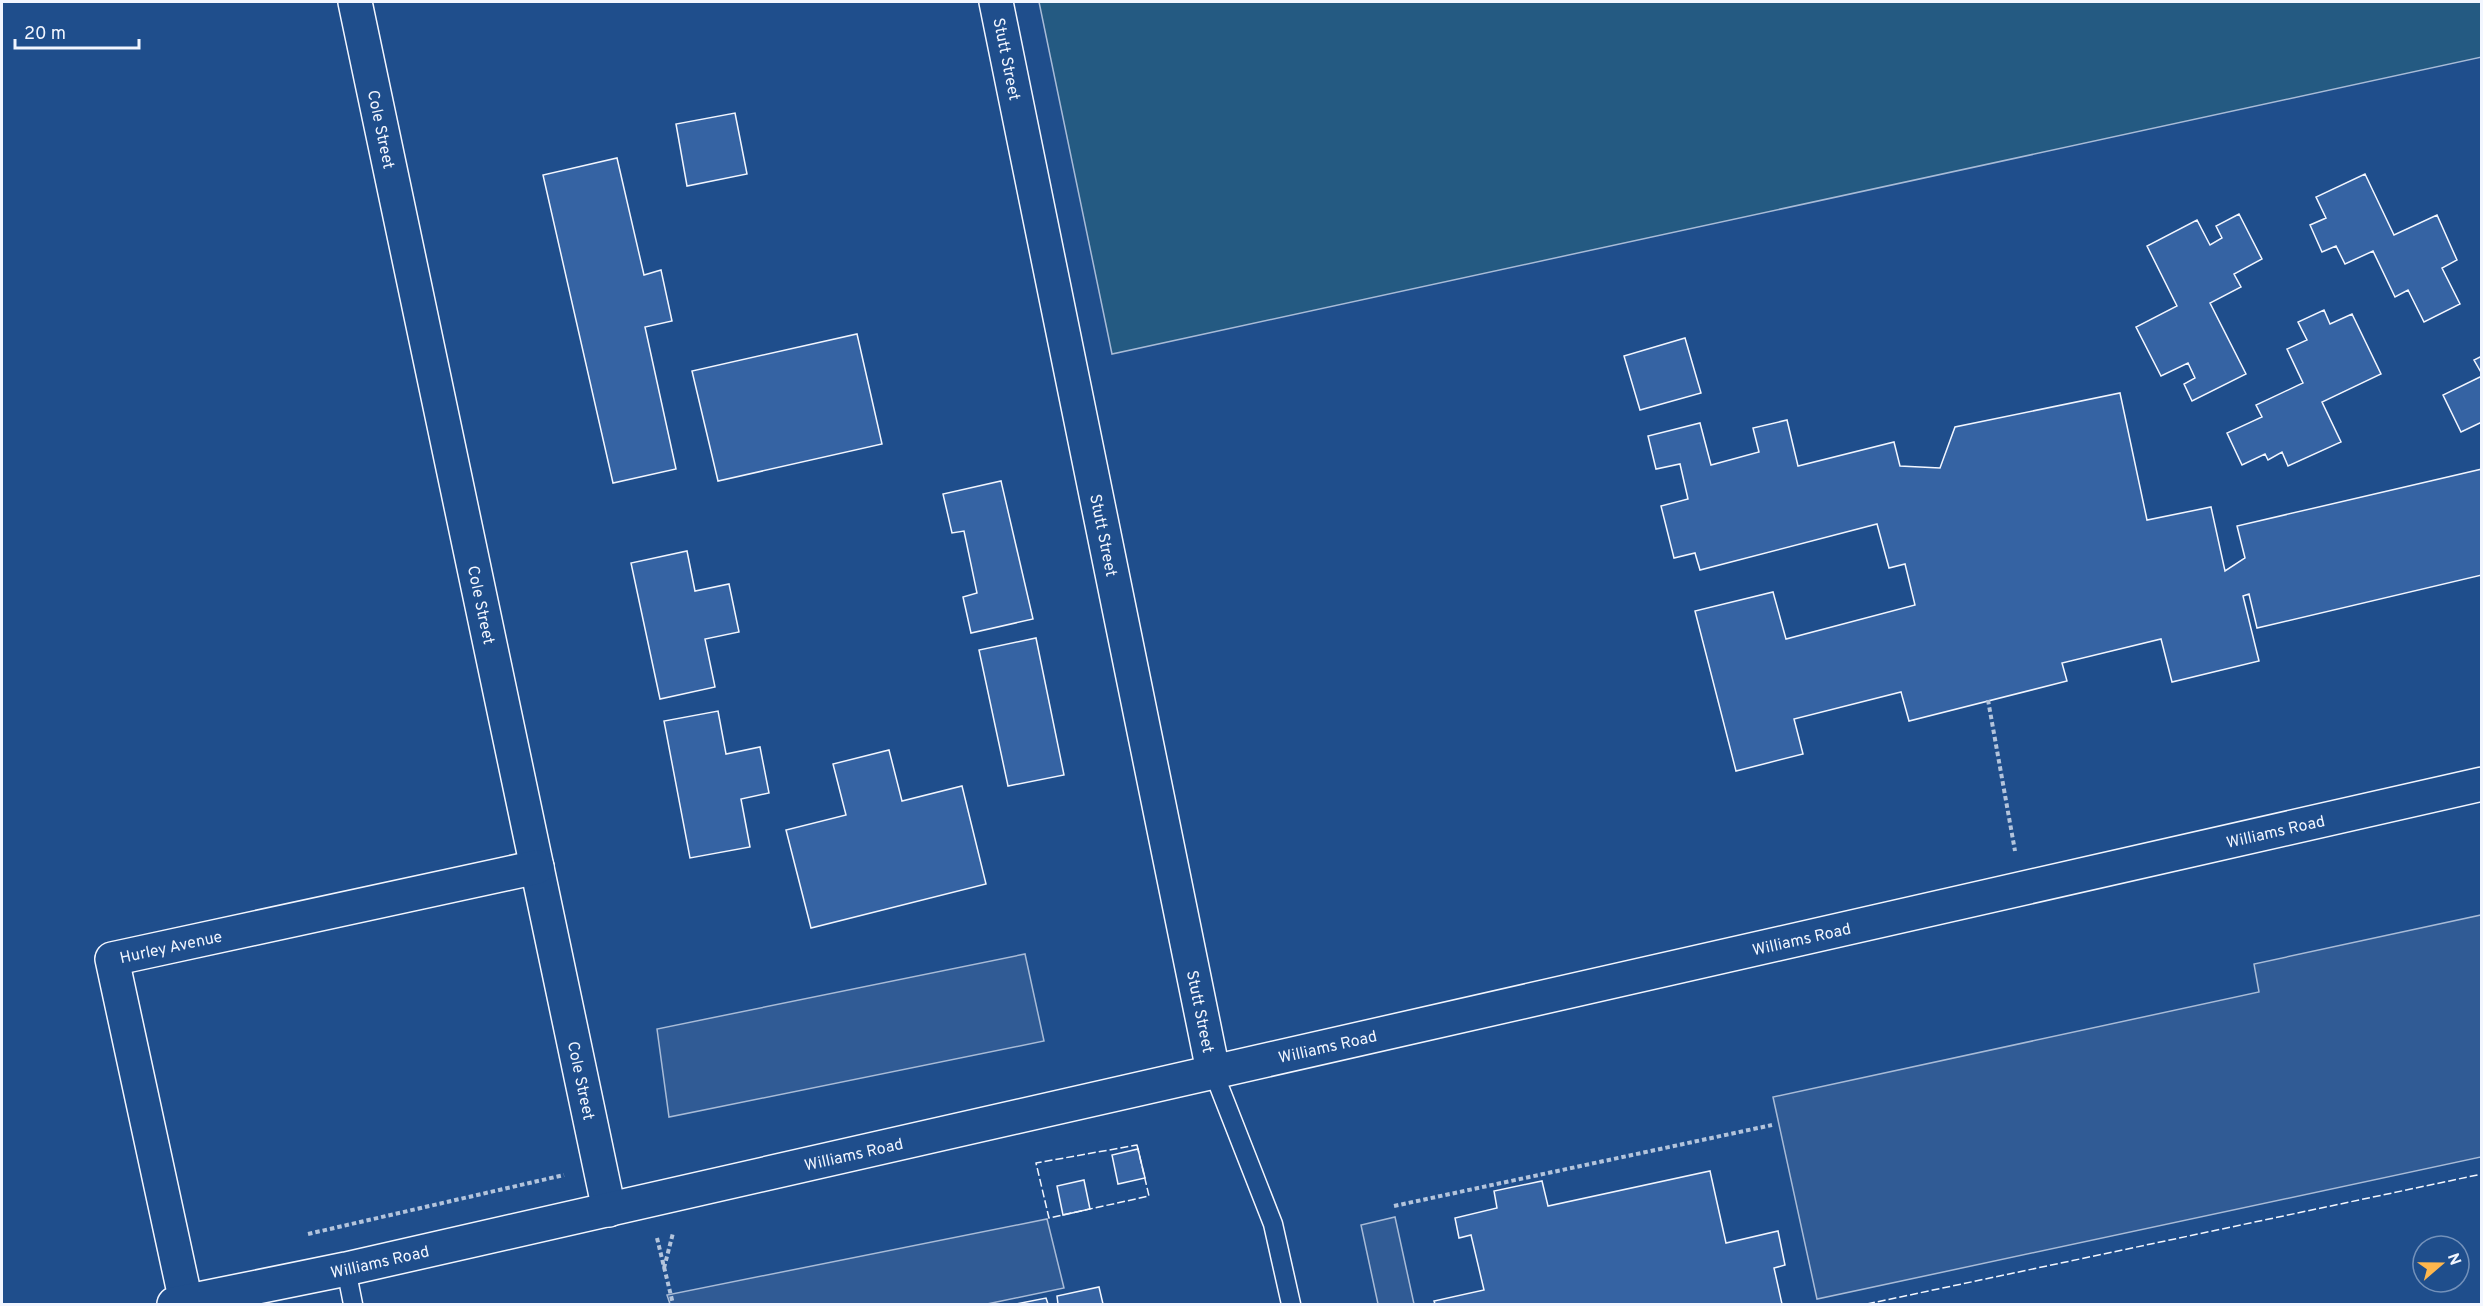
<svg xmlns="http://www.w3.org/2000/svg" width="2483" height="1306" font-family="Overpass,sans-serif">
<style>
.green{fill:#245a82;stroke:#a8bbd7;stroke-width:1.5}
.parking{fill:#305b95;stroke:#a8bbd7;stroke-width:1.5}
.building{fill:#3563a3;stroke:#f2f6ff;stroke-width:1.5}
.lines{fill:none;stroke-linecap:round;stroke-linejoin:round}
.lane-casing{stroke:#f2f6ff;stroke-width:21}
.street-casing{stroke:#f2f6ff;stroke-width:36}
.path{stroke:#b3c4dc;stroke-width:4;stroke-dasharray:4.5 3;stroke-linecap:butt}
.lane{stroke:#1f4e8c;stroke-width:18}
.street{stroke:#1f4e8c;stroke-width:33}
.fence{stroke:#f2f6ff;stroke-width:1.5;stroke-dasharray:8 3;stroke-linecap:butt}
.labels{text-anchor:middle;stroke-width:4.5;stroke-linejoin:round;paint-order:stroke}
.street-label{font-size:16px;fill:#f2f6ff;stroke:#1f4e8c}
</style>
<rect width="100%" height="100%" fill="#1f4e8c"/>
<!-- green -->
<path class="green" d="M1039 2H2481L2482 57 1112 354Z"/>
<!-- parking -->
<path class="parking" d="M2481 915V1157L1817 1299 1773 1097 2259 992 2254 964Z
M1025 954 1044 1041 669 1117 657 1029Z
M1395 1217 1414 1304H1378L1361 1225Z
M1047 1219 1064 1288 987 1304H670L667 1295Z"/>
<!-- building -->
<path class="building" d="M735 113 747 174 687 186 676 124Z
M617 158 644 275 661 270 672 321 645 327 676 469 613 483 543 175Z
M2365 174 2394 235 2437 215 2457 260 2442 268 2460 304 2424 322 2408 290 2395 297 2373 251 2345 264 2336 246 2322 252 2310 225 2326 218 2316 197Z
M2239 214 2262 259 2234 274 2241 287 2210 303 2246 374 2192 401 2184 384 2195 378 2188 363 2161 376 2136 327 2177 306 2147 246 2197 220 2210 245 2222 238 2216 226Z
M2324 310 2330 324 2352 314 2381 374 2322 402 2341 442 2288 466 2282 452 2268 460 2265 454 2242 465 2227 433 2262 417 2256 405 2303 383 2287 349 2307 340 2298 322Z
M857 334 882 444 718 481 692 371Z
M1685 338 1701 393 1640 410 1624 356Z
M2482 356V374L2474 360Z
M2482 376V422L2461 432 2443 395Z
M2120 393 2147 520 2211 507 2225 571 2245 558 2237 526 2482 469V575L2257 628 2249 594 2243 596 2259 661 2172 682 2161 639 2062 663 2067 681 1909 721 1901 692 1794 719 1803 754 1736 771 1695 611 1773 592 1786 639 1915 605 1905 564 1889 568 1877 524 1700 570 1695 553 1674 558 1661 506 1688 499 1680 464 1656 469 1648 436 1700 423 1711 465 1759 452 1753 428 1787 420 1798 466 1894 442 1900 466 1940 468 1955 427Z
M1001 481 1033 619 971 633 963 597 977 593 964 531 952 533 943 494Z
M687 551 695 591 729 584 739 632 705 639 715 687 660 699 631 563Z
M1036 638 1064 775 1008 786 979 650Z
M718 711 726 754 760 747 769 793 741 799 750 847 690 858 664 721Z
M889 750 902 801 962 786 986 884 811 928 786 830 846 815 833 764Z
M1138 1149 1145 1178 1118 1184 1112 1155Z
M1710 1171 1726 1243 1778 1231 1785 1265 1774 1268 1782 1304H1435L1434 1301 1484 1290 1471 1235 1459 1238 1455 1218 1497 1208 1494 1191 1542 1181 1548 1206Z
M1084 1180 1090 1209 1063 1215 1057 1186Z
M1099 1287 1103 1304H1058L1057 1296Z
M1046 1298 1048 1304H1016Z"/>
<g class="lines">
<!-- lane casing -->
<g class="lane-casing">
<path id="lane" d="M1213 1071 1273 1224 1291 1304
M346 1269 353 1304"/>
</g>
<!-- street casing -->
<g class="street-casing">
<g id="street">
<path id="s1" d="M355 2 609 1210"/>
<path id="s2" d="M996 2 1213 1071"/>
<path id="s3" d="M186 1302 112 959 537 867"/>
<path id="s4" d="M174 1304 346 1269 2482 784"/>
</g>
</g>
<!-- path -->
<path class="path" d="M1988 700 2015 851
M1394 1206 1772 1125
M308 1234 564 1175
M657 1238 673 1304
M664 1268 673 1233"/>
<!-- lane -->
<use href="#lane" class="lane"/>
<!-- street -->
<use href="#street" class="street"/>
<!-- fence -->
<path class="fence" d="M1137 1145 1149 1196 1049 1218 1036 1163Z
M1867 1304 2482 1174"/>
</g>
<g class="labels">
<!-- street labels -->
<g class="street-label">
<text dy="6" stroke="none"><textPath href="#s2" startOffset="58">Stutt Street</textPath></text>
<text dy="6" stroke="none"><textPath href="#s1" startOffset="130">Cole Street</textPath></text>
<text dy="6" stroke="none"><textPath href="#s2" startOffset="544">Stutt Street</textPath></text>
<text dy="6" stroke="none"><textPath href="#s1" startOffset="616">Cole Street</textPath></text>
<text dy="6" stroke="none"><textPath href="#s4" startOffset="2154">Williams Road</textPath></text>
<text dy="6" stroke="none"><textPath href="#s4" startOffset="1668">Williams Road</textPath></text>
<text dy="6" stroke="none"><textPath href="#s3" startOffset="411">Hurley Avenue</textPath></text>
<text dy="6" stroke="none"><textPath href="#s2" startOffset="1030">Stutt Street</textPath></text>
<text dy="6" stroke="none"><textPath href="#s4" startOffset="1182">Williams Road</textPath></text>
<text dy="6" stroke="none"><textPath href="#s1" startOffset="1102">Cole Street</textPath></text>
<text dy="6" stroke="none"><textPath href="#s4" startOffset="696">Williams Road</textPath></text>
<text dy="6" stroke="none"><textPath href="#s4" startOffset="210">Williams Road</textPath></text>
</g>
</g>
<!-- border -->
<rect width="2483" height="1306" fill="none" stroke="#f2f6ff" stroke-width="6"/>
<!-- north arrow -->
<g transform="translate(2441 1264) rotate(70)"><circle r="28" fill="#1f4e8c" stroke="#7391ba" stroke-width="1.5"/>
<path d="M0-4.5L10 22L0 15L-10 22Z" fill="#ffb74d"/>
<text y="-9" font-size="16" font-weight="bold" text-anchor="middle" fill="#f2f6ff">N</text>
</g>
<!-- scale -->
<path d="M15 39v9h124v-9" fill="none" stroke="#f2f6ff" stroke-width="3"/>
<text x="24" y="39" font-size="18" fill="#f2f6ff" stroke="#1f4e8c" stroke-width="4.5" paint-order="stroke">20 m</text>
</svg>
